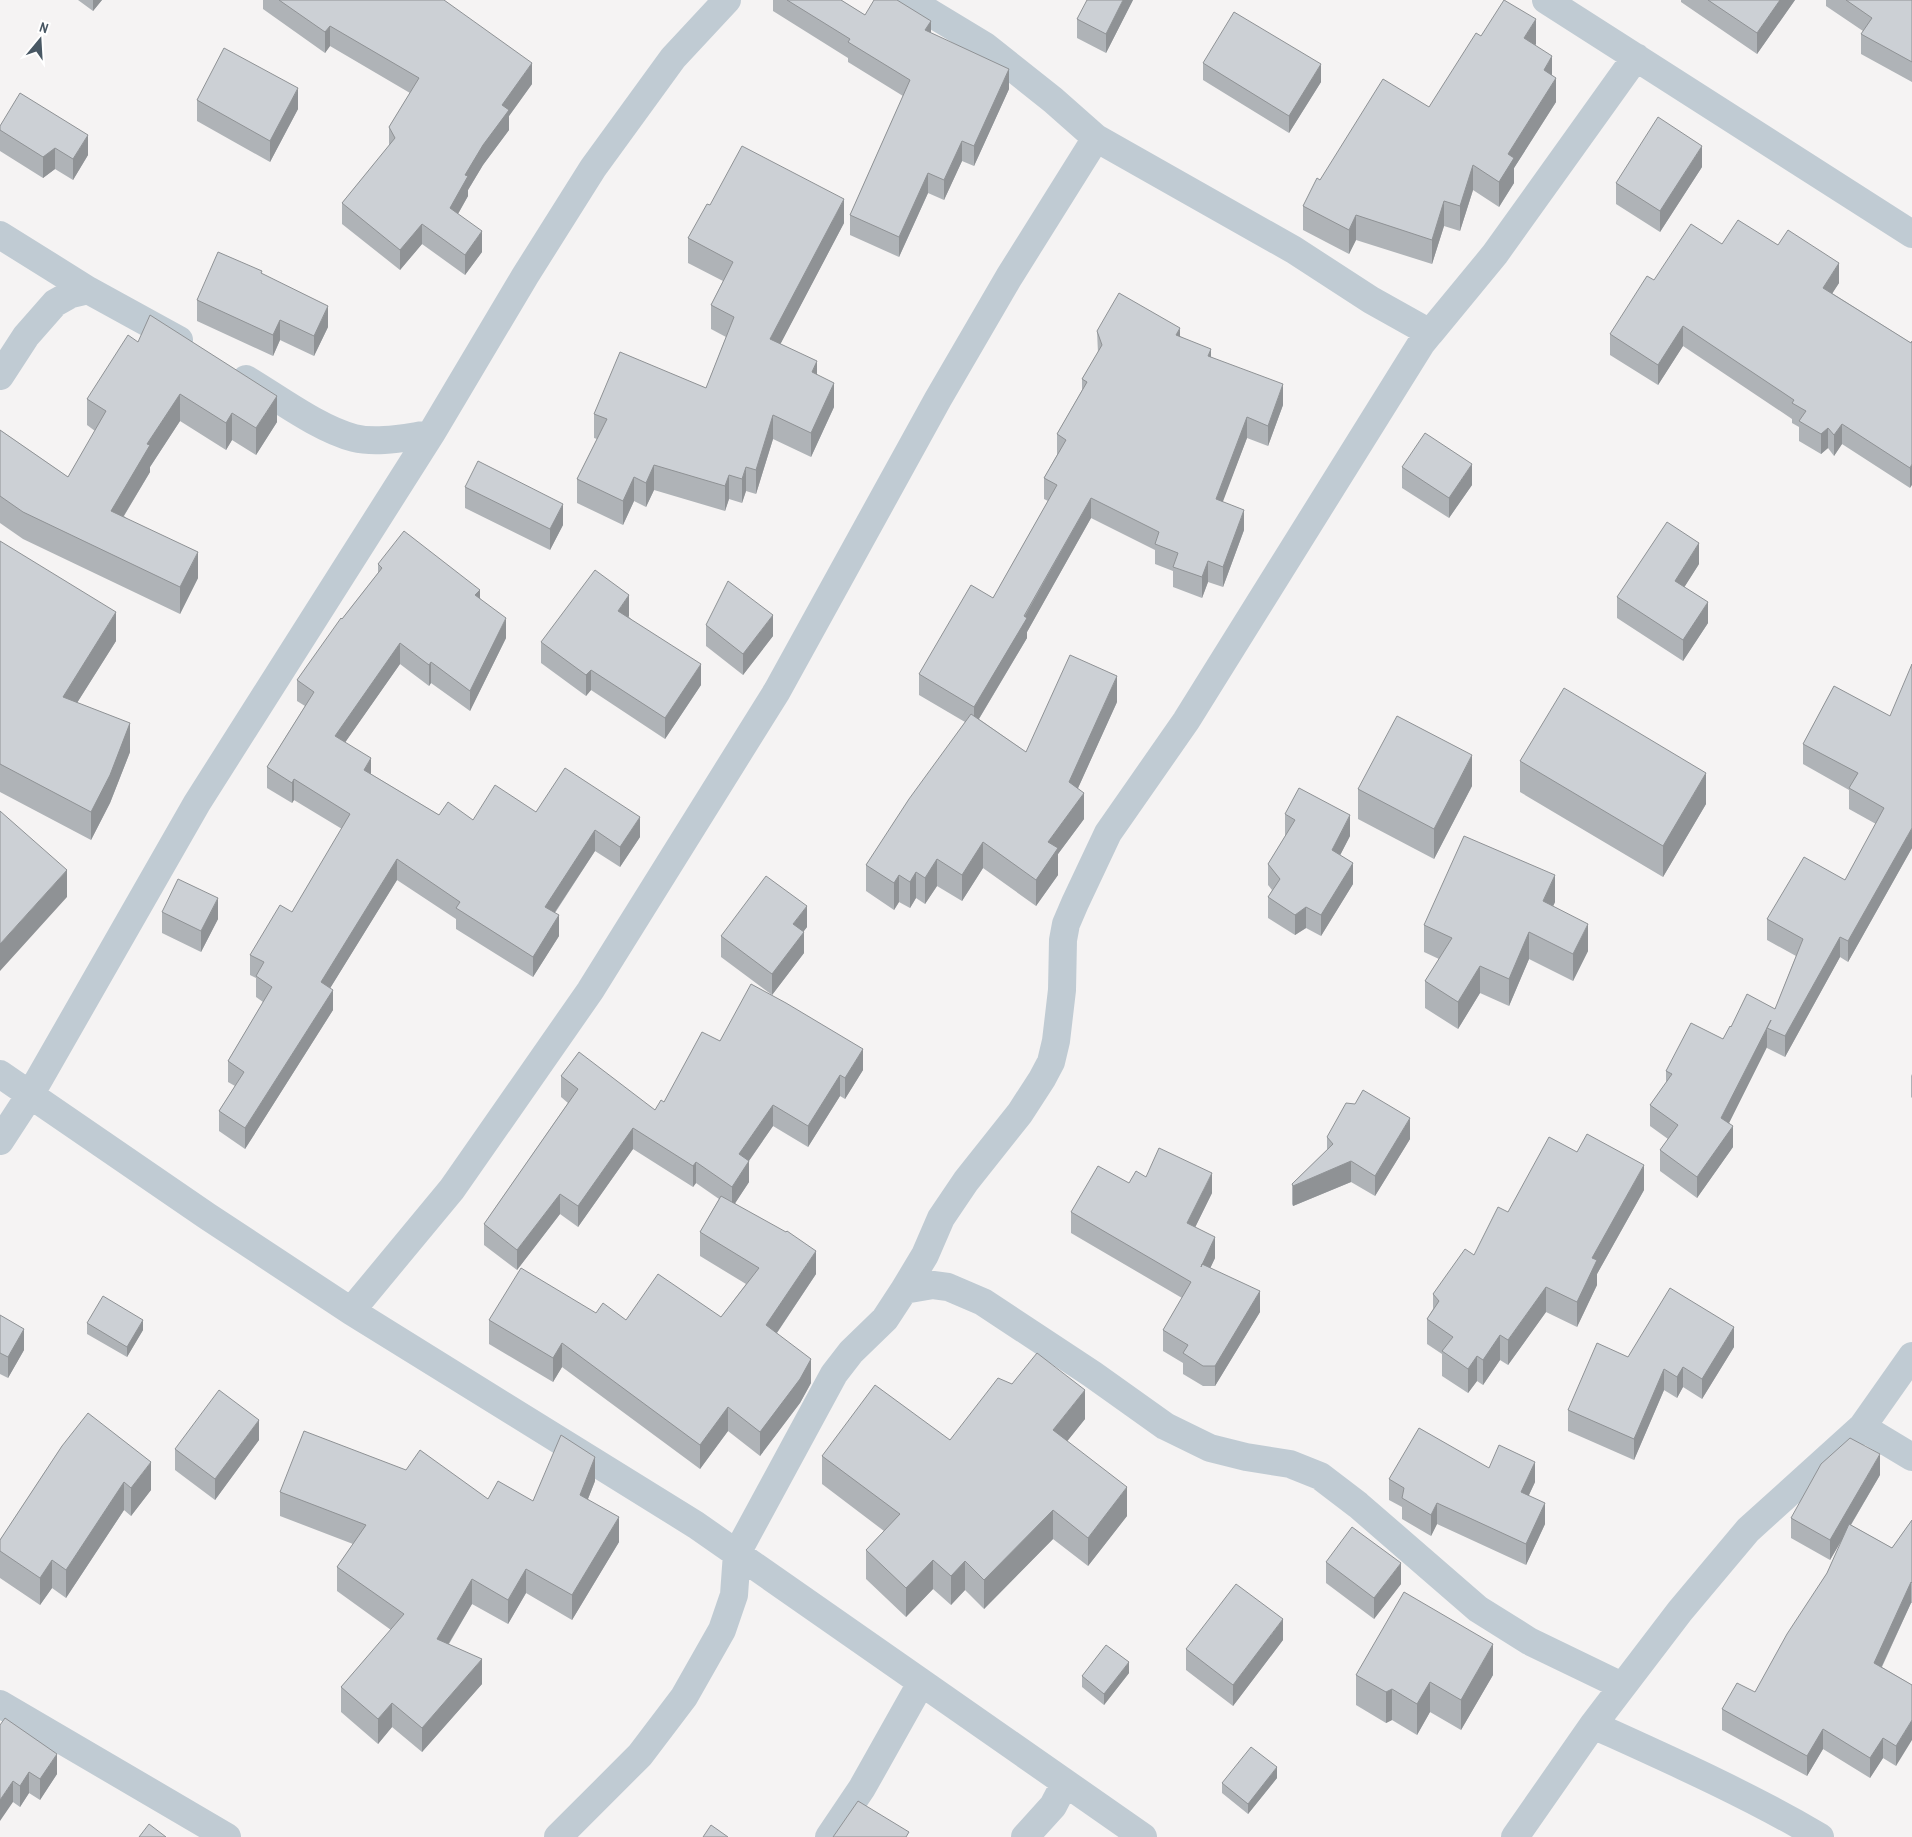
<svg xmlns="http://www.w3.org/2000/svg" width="1912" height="1837" font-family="'Archivo Narrow',sans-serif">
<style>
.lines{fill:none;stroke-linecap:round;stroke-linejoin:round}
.minor{stroke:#c0cbd3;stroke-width:28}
.wall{fill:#afb3b7}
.shaded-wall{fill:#8f9295}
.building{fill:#ccd0d5;stroke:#8f9295}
</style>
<rect width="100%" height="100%" fill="#f5f3f3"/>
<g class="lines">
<!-- minor -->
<path class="minor" d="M909 0 985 46 1053 100 1096 138 1294 250 1371 300 1430 333 1495 254 1636 57
M1546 0 1912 234
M0 235 88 290
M0 376 26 336 55 303 71 294 88 290 179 340
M246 379C278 398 319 429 354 438 378 444 407 437 431 434
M0 1074 207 1216 351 1311 696 1525 1143 1837
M0 1141 30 1095 197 803 431 434 525 276 593 168 673 58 727 0
M904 1290 933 1285 948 1287 983 1302 1092 1374 1165 1426 1210 1448 1246 1457 1290 1464 1320 1476 1358 1505 1478 1609 1529 1641 1622 1686
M351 1311 452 1189 590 991 777 691 938 399 1009 277 1096 138
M1862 1427 1912 1457
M0 1704 227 1837
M1593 1725C1670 1760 1747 1794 1820 1837
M558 1837 640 1755 684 1697 722 1630 734 1595 737 1553 834 1374 851 1352 885 1319 904 1290 925 1255 941 1218 966 1181 1020 1113 1042 1079 1051 1062 1056 1041 1062 990 1063 940 1066 924 1075 903 1108 833 1186 721 1421 344 1430 333
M829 1837 862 1788 921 1683
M1025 1837 1053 1806 1065 1783
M1515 1837 1593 1725 1680 1611 1748 1530 1862 1427 1912 1356"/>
</g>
<!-- wall -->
<path class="wall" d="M78 0H102L93 11Z
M263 0H444L532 84 509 116V130L483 165 468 190V196L458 214 482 252 465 275 422 244 400 270 342 224V203L389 146V127L410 93 330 46 325 53 263 9Z
M773 0H841L865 15 931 33 1009 89 974 166 962 161 944 200 928 193 899 257 850 235V215L903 96 848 62V58L773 11Z
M1133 0 1106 53 1077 38V19Z
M1681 0H1795L1757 54 1681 2Z
M1826 0H1912V82L1861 54V34L1863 31 1826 6Z
M1481 36 1536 44 1535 45 1552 75 1556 102 1514 168V183L1499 207 1473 190 1460 231 1444 226 1432 264 1356 240 1349 254 1303 230V206L1320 180 1429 107Z
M1203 63 1321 82 1289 133 1203 80Z
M197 100 298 109 270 162 197 121Z
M0 126 88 155 73 180 55 169 43 178 0 151Z
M1702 167 1660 232 1616 204V183Z
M710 205 844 223 780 344 817 374 834 407 811 457 773 439 756 494 746 491 742 503 729 499 725 511 654 490 646 507 634 501 623 525 577 503V479L597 439 594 438V414L706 388 726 337 711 329V305L723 281 688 263V238Z
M1722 244 1839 283 1832 293 1911 343 1910 488 1842 444 1834 456 1828 448 1821 454 1799 441V427L1792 423V419L1683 346 1658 385 1610 355V334Z
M262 274 328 327 314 356 280 340 273 356 197 321V300Z
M1097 331 1180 336 1283 405 1268 446 1247 438 1222 502 1244 530 1223 587 1208 582 1202 598 1173 587V571L1155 564V550L1091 518 1027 632V638L979 719 1026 752 1117 702 1078 788 1084 819 1058 854V875L1036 906 983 868 962 901 937 886 925 904 916 898 910 908 899 902 894 910 866 891V865L965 722 919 695V674L993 598 1048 501 1044 499V478L1057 455V434L1082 390V379L1098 353Z
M138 342 277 422 256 455 232 440 226 450 180 421 150 467V472L124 516 198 578 180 614 23 539 0 523V430L68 477 95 431 87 425V399Z
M1402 467 1472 485 1449 518 1402 488Z
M465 487 563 525 550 550 465 508Z
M0 541 116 641 77 703 130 752 110 803 91 840 0 792Z
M378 564 480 598 506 638 470 711 431 683 429 686 400 664 345 742 371 774 439 815 473 820 536 812 640 837 620 867 595 851 555 913 559 936 533 977 456 929V919L397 880 330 988 333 1010 245 1149 219 1131V1111L235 1086 228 1082V1061L263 1002 256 997V978L250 975V955L292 912 342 829 294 800 292 803 267 788V767L305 706 297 701V680L342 619 378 573Z
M1699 564 1684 587 1708 623 1683 661 1617 618V597Z
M629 616V617L701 685 665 739 591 690 586 696 541 663V642Z
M706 625 773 636 743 675 706 646Z
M1834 686 1912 848 1848 962 1840 957 1785 1057 1767 1048V1047L1729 1123 1733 1147 1697 1198 1660 1171V1150L1668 1139 1650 1126V1105L1666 1083V1071L1723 1039 1731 1027 1775 1009 1796 956 1767 940V919L1845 880 1876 824 1849 809V790L1803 764V744Z
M1520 761 1706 804 1663 877 1520 792Z
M1472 786 1434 859 1358 819V789Z
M1285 814 1350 836 1340 855 1353 884 1321 936 1306 928 1295 935 1268 918V897L1272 890 1268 885V864L1286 835H1285Z
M1555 902 1553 906 1588 951 1573 981 1529 959 1509 1006 1480 993 1458 1029 1425 1008V981L1439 959 1424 952V925Z
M162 912 218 919 201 952 162 933Z
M807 927 803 932 804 953 772 995 721 957V936Z
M720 1041 863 1070 845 1099 840 1096 808 1147 773 1126 749 1161V1182L735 1203 816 1274 777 1333 811 1383 800 1403 760 1456 728 1431 700 1469 562 1367 553 1382 489 1344V1320L596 1313 626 1320 721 1317 746 1284 700 1256V1232L719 1199 696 1183 693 1187 633 1149 578 1227 560 1214 517 1270 484 1245V1224L568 1103 561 1097V1076L655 1110 664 1102Z
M1912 1074V1098L1911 1097V1076Z
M1327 1137 1410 1139 1375 1196 1351 1182 1293 1206 1292 1204V1184L1327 1150Z
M1146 1177 1212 1193 1195 1227 1215 1258 1210 1268 1260 1312 1215 1386H1203L1183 1374V1363L1163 1351V1330L1182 1298 1071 1233V1212L1129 1183Z
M1644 1190 1597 1274V1285L1577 1327 1546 1312 1508 1365 1500 1360 1483 1385 1477 1381 1468 1393 1442 1376V1354L1427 1344V1319L1433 1309V1294L1474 1255 1508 1212Z
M0 1315 24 1350 8 1378 0 1374Z
M87 1323 143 1330 127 1357 87 1334Z
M1734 1347 1702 1399 1683 1387 1677 1398 1664 1390 1634 1460 1568 1431V1410L1628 1357Z
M1085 1419 1067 1441 1127 1516 1088 1566 1053 1539 984 1609 965 1590 951 1605 933 1589 906 1617 866 1579V1550L884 1531 822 1484V1456L950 1440Z
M259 1440 215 1500 175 1470V1449Z
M62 1446 151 1490 131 1516 124 1510 66 1598 52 1588 40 1605 0 1578V1540Z
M406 1470 488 1499 533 1501 595 1481 588 1499 619 1542 572 1620 526 1593 508 1624 472 1604 449 1644 482 1684 422 1752 392 1727 378 1744 341 1712V1687L391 1630 337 1591V1567L353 1544 280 1516V1492Z
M1880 1475 1851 1525 1892 1548 1912 1520V1603H1911L1882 1667 1912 1685 1896 1766 1883 1758 1870 1778 1823 1749 1807 1776 1722 1730V1709L1755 1692 1827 1573 1843 1538 1830 1560 1791 1538V1518Z
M1389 1479 1535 1482 1529 1495 1545 1524 1526 1565 1437 1524 1431 1536 1402 1519V1507L1389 1500Z
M1326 1562 1401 1584 1374 1619 1326 1583Z
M1283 1640 1233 1706 1186 1670V1649Z
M1129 1673 1104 1705 1082 1687V1676Z
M1356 1675H1493L1461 1730 1430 1712 1417 1735 1392 1720 1386 1723 1356 1705Z
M0 1725 57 1774 40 1800 29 1793 20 1807 13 1802Z
M1277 1778 1248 1814 1222 1793V1783Z"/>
<!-- shaded-wall -->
<path class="shaded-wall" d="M93 0H102L93 11Z
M1123 0H1133L1106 53V34Z
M1780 0H1795L1757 54V33Z
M1536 19V44L1524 63V38Z
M931 21V41L925 30Z
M330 26V46L325 53V32Z
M1552 56V81L1544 70Z
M532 63V84L509 116V130L483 165 468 190V196L450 228V208L465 175 502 105Z
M1321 64V82L1289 133V116Z
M1009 69V89L974 166V146Z
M1556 78V102L1514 168V183L1499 207V182L1508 154Z
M298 88V109L270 162V141Z
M88 135V155L73 180V159Z
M962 141V161L944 200V180Z
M1702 146V167L1660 232V211Z
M55 148V169L43 178V157Z
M1473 165V190L1460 231V206Z
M928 173V193L899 257V237Z
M844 199V223L770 364V339Z
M1444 201V226L1432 264V240Z
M1356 215V240L1349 254V230Z
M422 224V244L400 270V250Z
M482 231V252L465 275V255Z
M1839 263V283L1823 308V288Z
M328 306V327L314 356V336Z
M280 320V340L273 356V335Z
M1683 326V346L1658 385V365Z
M1180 328V349L1176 335Z
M1211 349V370L1208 356Z
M817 361V385L812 372Z
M834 383V407L811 457V433Z
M1283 384V405L1268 446V426Z
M180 394V421L150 467V472L111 537V511L147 444Z
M277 396V422L256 455V428Z
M232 413V440L226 450V423Z
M773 415V439L756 494V470Z
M1247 417V438L1216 520V499Z
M1842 424V444L1834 456V435Z
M1828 428V448L1821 454V434Z
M1472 464V485L1449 518V498Z
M1912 464V485L1910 488V468Z
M654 465V490L646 507V483Z
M746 467V491L742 503V479Z
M729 475V499L725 511V486Z
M634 477V501L623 525V501Z
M1091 498V518L1027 632V638L974 727V707Z
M563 504V525L550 550V529Z
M1244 510V530L1223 587V567Z
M1699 543V564L1675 602V581Z
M198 552V578L180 614V587Z
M1208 561V582L1202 598V577Z
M480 590V610L475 595Z
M629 595V616L618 631V611Z
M1708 602V623L1683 661V640Z
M116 612V641L63 725V697Z
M773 615V636L743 675V654Z
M506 618V638L470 711V691Z
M400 643V664L335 757V736Z
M431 662V683L429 686V665Z
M701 664V685L665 739V718Z
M591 670V690L586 696V675Z
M1117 676V702L1069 808V782Z
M130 723V752L110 803 91 840V812Z
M1472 755V786L1434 859V829Z
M371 758V779L364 770Z
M1706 773V804L1663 877V846Z
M294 779V800L292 803V783Z
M1084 793V819L1058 854V875L1036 906V880L1048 842Z
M1350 815V836L1332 871V850Z
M640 817V837L620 867V847Z
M1912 828V848L1848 962V941Z
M595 830V851L545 927V907Z
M983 842V868L962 901V875Z
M397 859V880L321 1003V982Z
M937 859V886L925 904V878Z
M1353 863V884L1321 936V915Z
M67 870V897L0 971V944Z
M916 872V898L910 908V882Z
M899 875V902L894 910V883Z
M1555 875V902L1543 928V901Z
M218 898V919L201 952V931Z
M807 906V927L793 945V924Z
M1306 907V928L1295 935V915Z
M559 915V936L533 977V957Z
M1588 924V951L1573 981V954Z
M804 932V953L772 995V974Z
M1529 932V959L1509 1006V979Z
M1840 937V957L1785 1057V1036Z
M1480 966V993L1458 1029V1002Z
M333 990V1010L245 1149V1128Z
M1771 1020 1767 1028V1047L1721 1139V1118Z
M863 1049V1070L845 1099V1078Z
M840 1075V1096L808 1147V1126Z
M773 1105V1126L739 1175V1154Z
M1410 1118V1139L1375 1196V1176Z
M1733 1126V1147L1697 1198V1177Z
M633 1128V1149L578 1227V1206Z
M749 1161V1182L732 1208V1187Z
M1351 1161V1182L1293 1206V1186Z
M696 1162V1183L693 1187V1166Z
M1644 1165V1190L1597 1274V1285L1577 1327V1302L1592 1258Z
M1212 1173V1193L1187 1244V1223Z
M560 1194V1214L517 1270V1250Z
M1215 1237V1258L1201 1288V1267Z
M816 1251V1274L766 1349V1325Z
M1546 1287V1312L1508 1365V1340Z
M1260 1291V1312L1215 1386V1366Z
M143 1320V1330L127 1357V1347Z
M1734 1327V1347L1702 1399V1379Z
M24 1329V1350L8 1378V1357Z
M1500 1335V1360L1483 1385V1360Z
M562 1343V1367L553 1382V1358Z
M1477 1356V1381L1468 1393V1369Z
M811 1359V1383L800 1403 760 1456V1432Z
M1683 1367V1387L1677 1398V1377Z
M1664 1369V1390L1634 1460V1439Z
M1085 1390V1419L1053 1459V1430Z
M728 1407V1431L700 1469V1445Z
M259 1420V1440L215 1500V1479Z
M1880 1454V1475L1830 1560V1540Z
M595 1457V1481L580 1519V1495Z
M151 1462V1490L131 1516V1488Z
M1535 1462V1482L1521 1512V1492Z
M124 1482V1510L66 1598V1570Z
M1127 1487V1516L1088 1566V1538Z
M1437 1503V1524L1431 1536V1515Z
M1545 1503V1524L1526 1565V1544Z
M1053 1510V1539L984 1609V1580Z
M619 1517V1542L572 1620V1595Z
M52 1560V1588L40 1605V1578Z
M933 1560V1589L906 1617V1588Z
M965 1561V1590L951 1605V1576Z
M1401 1563V1584L1374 1619V1598Z
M526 1569V1593L508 1624V1600Z
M472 1579V1604L437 1663V1639Z
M1911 1582V1603L1874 1683V1663Z
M1283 1619V1640L1233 1706V1685Z
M1493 1644V1675L1461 1730V1700Z
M482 1659V1684L422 1752V1728Z
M1129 1662V1673L1104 1705V1694Z
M1430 1682V1712L1417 1735V1704Z
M1392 1689V1720L1386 1723V1692Z
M392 1703V1727L378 1744V1719Z
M1912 1720V1740L1896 1766V1746Z
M1823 1729V1749L1807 1776V1756Z
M1883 1738V1758L1870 1778V1758Z
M57 1754V1774L40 1800V1779Z
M1277 1767V1778L1248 1814V1804Z
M29 1772V1793L20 1807V1786Z
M13 1781V1802L0 1821V1800Z"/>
<!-- building -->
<path class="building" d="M279 0H444L532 63 502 105 509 110 483 145 465 175 468 176 450 208 482 231 465 255 422 224 400 250 342 203 395 138 389 127 419 78 330 26 325 32Z
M787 0H841L865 15 874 0H897L931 21 925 30 1009 69 974 146 962 141 944 180 928 173 899 237 850 215 910 80 848 42 850 39Z
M1087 0H1123L1106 34 1077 19Z
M1504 0 1536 19 1524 38 1552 56 1544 70 1556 78 1508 154 1514 158 1499 182 1473 165 1460 206 1444 201 1432 240 1356 215 1349 230 1303 206 1317 178 1320 180 1383 79 1429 107 1476 33 1481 36Z
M1708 0H1780L1757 33Z
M1846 0H1912V62L1861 34 1872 18Z
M1234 12 1321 64 1289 116 1203 63Z
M224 48 298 88 270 141 197 100Z
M20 93 88 135 73 159 55 148 43 157 0 130V126Z
M1658 117 1702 146 1660 211 1616 183Z
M742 146 844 199 770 339 817 361 812 372 834 383 811 433 773 415 756 470 746 467 742 479 729 475 725 486 654 465 646 483 634 477 623 501 577 479 607 419 594 414 620 352 706 388 734 317 711 305 733 262 688 238 707 204 710 205Z
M1738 220 1778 245 1788 230 1839 263 1823 288 1911 343 1912 341V464L1910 468 1842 424 1834 435 1828 428 1821 434 1799 421 1806 411 1792 403 1794 400 1683 326 1658 365 1610 334 1647 276 1654 280 1691 224 1722 244Z
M218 252 262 271 261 273 328 306 314 336 280 320 273 335 197 300Z
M1119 293 1180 328 1176 335 1211 349 1208 356 1283 384 1268 426 1247 417 1216 499 1244 510 1223 567 1208 561 1202 577 1173 567 1178 553 1155 544 1159 532 1091 498 1024 616 1027 618 974 707 919 674 971 585 993 598 1057 485 1044 478 1066 440 1057 434 1087 382 1082 379 1102 345 1097 331Z
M150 315 277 396 256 428 232 413 226 423 180 394 147 444 150 445 111 511 198 552 180 587 23 512 0 496V430L68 477 106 411 87 399 128 335 138 342Z
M1425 433 1472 464 1449 498 1402 467Z
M478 461 563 504 550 529 465 487Z
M1667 522 1699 543 1675 581 1708 602 1683 640 1617 597Z
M404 531 480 590 475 595 506 618 470 691 431 662 429 665 400 643 335 736 371 758 364 770 439 815 448 802 473 820 495 785 536 812 565 768 640 817 620 847 595 830 545 907 559 915 533 957 456 908 460 902 397 859 321 982 333 990 245 1128 219 1111 244 1072 228 1061 272 987 256 976 264 962 250 955 280 905 292 912 350 814 294 779 292 783 267 767 314 692 297 680 341 618 342 619 382 568 378 564Z
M0 541 116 612 63 697 130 723 110 775 91 812 0 764Z
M595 570 629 595 618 611 701 664 665 718 591 670 586 675 541 642Z
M728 581 773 615 743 654 706 625Z
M1070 655 1117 676 1069 782 1084 793 1048 842 1058 848 1036 880 983 842 962 875 937 859 925 878 916 872 910 882 899 875 894 883 866 865 909 799 971 714 1026 752Z
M1912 664V828L1848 941 1840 937 1785 1036 1767 1028 1771 1020 1721 1118 1733 1126 1697 1177 1660 1150 1678 1125 1650 1105 1672 1074 1666 1071 1691 1023 1723 1039 1730 1026 1731 1027 1747 994 1775 1009 1803 939 1767 919 1804 857 1845 880 1884 808 1849 788 1858 773 1803 744 1834 686 1890 716Z
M1564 688 1706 773 1663 846 1520 761Z
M1397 716 1472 755 1434 829 1358 789Z
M1299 788 1350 815 1332 850 1353 863 1321 915 1306 907 1295 915 1268 897 1280 879 1268 864 1295 820 1285 814Z
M0 811 67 870 0 944Z
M1464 836 1555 875 1543 901 1588 924 1573 954 1529 932 1509 979 1480 966 1458 1002 1425 981 1452 938 1424 925Z
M766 876 807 906 793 924 804 932 772 974 721 936Z
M178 879 218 898 201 931 162 912Z
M751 984 786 1003 863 1049 845 1078 840 1075 808 1126 773 1105 739 1154 749 1161 732 1187 696 1162 693 1166 633 1128 578 1206 560 1194 517 1250 484 1224 578 1089 561 1076 579 1052 655 1110 661 1100 664 1102 702 1032 720 1041Z
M1363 1090 1410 1118 1375 1176 1351 1161 1293 1186 1292 1184 1333 1144 1327 1137 1346 1103 1355 1104Z
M1587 1134 1644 1165 1592 1258 1597 1260 1577 1302 1546 1287 1508 1340 1500 1335 1483 1360 1477 1356 1468 1369 1442 1351 1453 1337 1427 1319 1439 1301 1433 1294 1465 1249 1474 1255 1498 1207 1508 1212 1549 1137 1577 1152Z
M1159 1148 1212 1173 1187 1223 1215 1237 1201 1267 1202 1264 1260 1291 1215 1366H1203L1183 1353 1188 1345 1163 1330 1191 1282 1071 1212 1098 1166 1129 1183 1136 1171 1146 1177Z
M721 1196 786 1232 787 1231 816 1251 766 1325 811 1359 800 1379 760 1432 728 1407 700 1445 562 1343 553 1358 489 1320 521 1268 596 1313 603 1303 626 1320 658 1274 721 1317 759 1268 700 1232Z
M1670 1288 1734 1327 1702 1379 1683 1367 1677 1377 1664 1369 1634 1439 1568 1410 1597 1343 1628 1357Z
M103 1296 143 1320 127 1347 87 1323Z
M0 1315 24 1329 8 1357 0 1353Z
M1037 1353 1085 1390 1053 1430 1127 1487 1088 1538 1053 1510 984 1580 965 1561 951 1576 933 1560 906 1588 866 1550 900 1514 822 1456 875 1385 950 1440 998 1378 1012 1384Z
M219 1390 259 1420 215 1479 175 1449Z
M88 1413 151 1462 131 1488 124 1482 66 1570 52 1560 40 1578 0 1551V1540L62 1446Z
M1419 1428 1489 1468 1499 1445 1535 1462 1521 1492 1545 1503 1526 1544 1437 1503 1431 1515 1402 1498 1404 1488 1389 1479Z
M304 1431 406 1470 420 1450 488 1499 498 1481 533 1501 561 1435 595 1457 580 1495 619 1517 572 1595 526 1569 508 1600 472 1579 437 1639 482 1659 422 1728 392 1703 378 1719 341 1687 404 1614 337 1567 366 1525 280 1492Z
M1850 1438 1880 1454 1830 1540 1791 1518 1821 1464Z
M1912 1520V1583L1911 1582 1874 1663 1912 1685V1720L1896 1746 1883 1738 1870 1758 1823 1729 1807 1756 1722 1709 1737 1683 1755 1692 1787 1634 1827 1573 1849 1524 1892 1548Z
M1352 1527 1401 1563 1374 1598 1326 1562Z
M1236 1584 1283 1619 1233 1685 1186 1649Z
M1404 1592 1493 1644 1461 1700 1430 1682 1417 1704 1392 1689 1386 1692 1356 1675Z
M1106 1645 1129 1662 1104 1694 1082 1676Z
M5 1718 57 1754 40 1779 29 1772 20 1786 13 1781 0 1800V1725Z
M1251 1747 1277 1767 1248 1804 1222 1783Z
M858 1801 909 1832 906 1837H833Z
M149 1824 166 1837H139Z
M711 1825 728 1837H703Z"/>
<!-- north arrow -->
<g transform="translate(40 40) rotate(18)" stroke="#ffffff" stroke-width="4" paint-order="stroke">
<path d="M0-4L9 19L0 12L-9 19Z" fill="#485763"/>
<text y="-8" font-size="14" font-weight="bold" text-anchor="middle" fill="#485763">N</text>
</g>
</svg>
